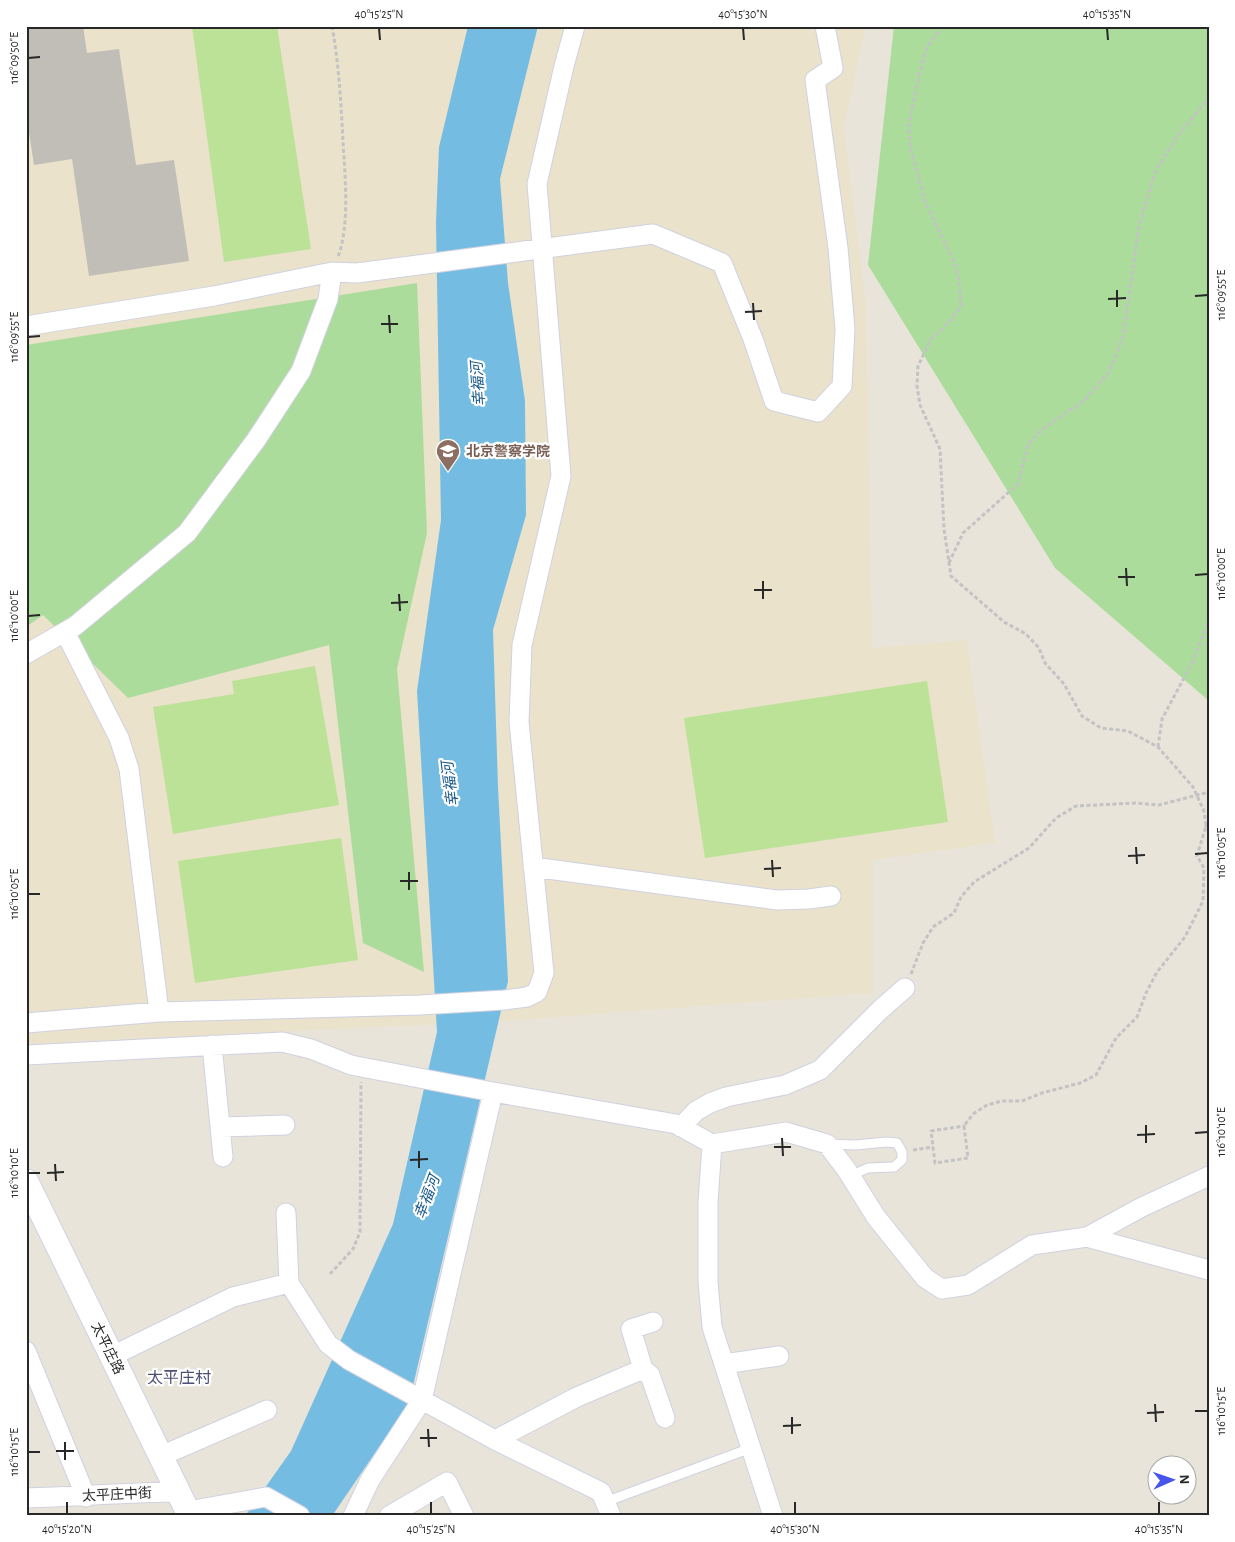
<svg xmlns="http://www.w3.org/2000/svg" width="1235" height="1542" font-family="'Alegreya Sans','Noto Sans SC',sans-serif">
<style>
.education{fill:#eae2cb}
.green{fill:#abdc9b}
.pitch{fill:#bbe297}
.water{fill:#75bce3}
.building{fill:#c1beb7}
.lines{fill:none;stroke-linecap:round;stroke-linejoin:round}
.service-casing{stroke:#d0d1e0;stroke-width:11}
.minor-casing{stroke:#d0d1e0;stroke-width:21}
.tertiary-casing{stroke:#d0d1e0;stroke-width:26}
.path{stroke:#c3c3c3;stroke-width:3;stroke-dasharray:4 2.5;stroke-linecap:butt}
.service{stroke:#fff;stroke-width:9}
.minor{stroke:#fff;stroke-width:19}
.tertiary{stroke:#fff;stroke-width:24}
.ticks{fill:none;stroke:#282828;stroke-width:2}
.labels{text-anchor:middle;stroke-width:4.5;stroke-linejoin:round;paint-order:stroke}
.education-label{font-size:14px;font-weight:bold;fill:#785e54;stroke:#fff;text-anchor:start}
.street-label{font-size:14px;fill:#282828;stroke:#fff}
.water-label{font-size:15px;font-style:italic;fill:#18598b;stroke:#fff}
.quarter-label{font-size:16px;fill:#4c5074;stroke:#fff}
.neatline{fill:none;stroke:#282828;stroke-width:2}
.ticks-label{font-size:12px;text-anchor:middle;fill:#282828}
</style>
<rect width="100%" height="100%" fill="#e9e4da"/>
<!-- education -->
<path class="education" d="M26 26H866L844 127 866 304 872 648 967 640 995 843 873 860V993L506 1021 26 1044Z"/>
<!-- green -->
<path class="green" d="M894 26H1209V701L1055 568 868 265Z
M417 283 427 533 397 669 424 972 363 943 329 645 128 698 43 615 26 627V345Z"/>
<!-- pitch -->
<path class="pitch" d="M192 26H277L311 249 224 262Z
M315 666 339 805 173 834 153 707 234 694 232 681Z
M927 681 948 822 705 858 684 718Z
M341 838 358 960 195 983 178 861Z"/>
<!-- water -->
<path class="water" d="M468 26H538L500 179 508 283 525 401 526 515 493 630 498 787 508 981 409 1403 332 1516H245L291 1451 393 1224 437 1032 417 691 441 520 436 222 439 147Z"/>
<!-- building -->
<path class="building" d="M26 26H83L87 53 119 49 136 165 174 160 189 261 89 276 72 159 34 165 26 113Z"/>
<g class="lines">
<!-- service casing -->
<g class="service-casing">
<path id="service" d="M827 1144 856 1145 886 1142 897 1143 902 1152V1160L894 1167 868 1168 850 1176
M605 1502 751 1448"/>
</g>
<!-- minor casing -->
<g class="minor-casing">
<path id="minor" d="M26 326 214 296 332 272 357 273 653 234 722 263 753 339 774 401 818 412 842 386 845 329 838 248 815 80 833 68 825 26
M65 632 119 738 129 769 159 1012
M26 654 75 626 187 533 256 440 301 371 328 299 332 272
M533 867 777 900 809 899 831 896
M26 1023 159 1012 420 1005 504 1000 527 997 537 992 544 973 519 722 522 645 561 476 537 184 564 66 575 26
M212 1045 223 1157
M26 1055 282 1042 311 1049 351 1065 361 1067 493 1092 676 1124 712 1144 786 1132 827 1144 846 1169 876 1217 925 1278 942 1289 968 1285 1032 1245 1087 1237 1142 1207 1209 1176
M220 1127 285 1125
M681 1127 696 1111 710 1103 726 1097 785 1085 820 1070 880 1010 905 988
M712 1144 708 1202V1282L712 1327 773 1516
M286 1213 289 1283 328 1344 349 1360 495 1440 577 1397 643 1369 631 1329 653 1322
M1087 1237 1209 1270
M26 1351 86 1497
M112 1356 233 1297 289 1283
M724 1364 779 1356
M643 1369 650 1375 665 1418
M495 1440 601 1492 611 1516
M161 1456 267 1410
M26 1498C77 1497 128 1492 179 1492
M188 1511 266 1497 300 1516
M353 1516 370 1480 422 1400 493 1092
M389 1516 447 1482 464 1516"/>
</g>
<!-- tertiary casing -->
<g class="tertiary-casing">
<path id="tertiary" d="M26 1181 190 1516"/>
</g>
<!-- path -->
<path class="path" d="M332 26C339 65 341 103 343 142 345 176 350 224 338 257
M942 26 927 47 918 79 909 123 910 146 925 202 954 262 959 280 961 306 950 321 931 339 918 366 917 386 920 405 940 449 944 529 951 576 1004 622 1026 634 1039 648 1045 663 1064 684 1082 716 1101 728 1128 731 1158 747 1193 787 1204 811 1206 826 1197 856 1204 868 1203 901 1185 937 1157 972 1146 993 1137 1017 1116 1038 1096 1075 1080 1083 1042 1093 1022 1101H1002L987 1105 973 1114 964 1126
M949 563 963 533 1018 484 1028 444 1044 428 1085 400 1109 372 1123 337 1139 225 1156 170 1178 135 1209 98
M1158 747 1162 719 1193 661 1209 619
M1209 826H1206L1209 832
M911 974 923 943 933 927 954 913 961 897 974 882 1029 848 1056 818 1076 806 1135 803 1159 805 1209 792
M964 1126 968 1158 935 1163 931 1131Z
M913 1150 933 1147
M330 1274 353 1249 360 1232 361 1082"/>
<!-- service -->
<use href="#service" class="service"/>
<!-- minor -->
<use href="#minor" class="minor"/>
<!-- tertiary -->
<use href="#tertiary" class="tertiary"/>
</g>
<!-- ticks -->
<path class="ticks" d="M379 28 380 40M743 28 744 40M1107 28 1108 40M28 58 40 57M1117 290V307M1195 296 1208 295M1108 299 1126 298M753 303 754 320M745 312 762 311M389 315 390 333M381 324H398M28 337 40 336M1126 568 1127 586M1195 575 1208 574M1118 577H1135M763 581V599M754 590H772M399 594 400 611M391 603 408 602M28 616 40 615M1136 847 1137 864M1195 854 1208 853M1128 856 1145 855M772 860 773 877M764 869 781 868M409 872V890M400 881H418M28 894H40M1146 1125V1143M1195 1133 1208 1132M1137 1135 1155 1134M782 1138 783 1156M774 1147H791M419 1151V1168M410 1160 428 1159M55 1164 56 1181M28 1173H40M47 1173 64 1172M1155 1404 1156 1422M1195 1411H1208M1147 1413 1164 1412M792 1417V1434M783 1426 801 1425M428 1429 429 1447M420 1438H437M65 1442V1460M56 1451H74M28 1452H40M67 1502V1514M431 1502V1514M795 1502V1514M1159 1502V1514"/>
<!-- icons -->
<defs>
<g id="university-pin" transform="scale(1.25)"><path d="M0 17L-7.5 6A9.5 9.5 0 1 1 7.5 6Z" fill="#8d6e63" stroke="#fff"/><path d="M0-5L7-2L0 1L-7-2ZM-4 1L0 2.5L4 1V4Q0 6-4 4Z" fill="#fff"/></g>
</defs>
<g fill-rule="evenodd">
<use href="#university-pin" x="448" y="451"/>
</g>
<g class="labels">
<!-- education labels -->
<g class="education-label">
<text x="466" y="456">北京警察学院</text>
</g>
<!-- street labels -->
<g class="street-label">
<text transform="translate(108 1348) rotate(64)" y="5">太平庄路</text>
<text transform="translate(117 1494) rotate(-3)" y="5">太平庄中街</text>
</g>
<!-- water labels -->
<g class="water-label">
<text transform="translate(478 384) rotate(-94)" y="5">幸福河</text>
<text transform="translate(450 784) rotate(-97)" y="5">幸福河</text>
<text transform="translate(427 1197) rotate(-69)" y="5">幸福河</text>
</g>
<!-- quarter labels -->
<g class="quarter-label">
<text x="179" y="1383">太平庄村</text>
</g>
</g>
<!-- border -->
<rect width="1235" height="1542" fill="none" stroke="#ffffff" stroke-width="55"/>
<!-- north arrow -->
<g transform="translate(1172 1480) rotate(88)"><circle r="24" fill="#ffffff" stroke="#a9a9a9"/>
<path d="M0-4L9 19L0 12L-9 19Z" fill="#4655ea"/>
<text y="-8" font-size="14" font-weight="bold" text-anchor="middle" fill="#282828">N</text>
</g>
<rect x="28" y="28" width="1180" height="1486" class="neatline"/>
<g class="ticks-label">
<text x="379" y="18">40°15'25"N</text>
<text x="743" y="18">40°15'30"N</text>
<text x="1107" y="18">40°15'35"N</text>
<text transform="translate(14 58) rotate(-90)" y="4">116°09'50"E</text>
<text transform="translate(1221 295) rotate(-90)" y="4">116°09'55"E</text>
<text transform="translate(14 337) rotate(-90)" y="4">116°09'55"E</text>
<text transform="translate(1221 574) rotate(-90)" y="4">116°10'00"E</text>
<text transform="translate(14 616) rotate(-90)" y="4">116°10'00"E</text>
<text transform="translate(1221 853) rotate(-90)" y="4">116°10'05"E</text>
<text transform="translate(14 894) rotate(-90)" y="4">116°10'05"E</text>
<text transform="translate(1221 1132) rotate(-90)" y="4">116°10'10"E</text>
<text transform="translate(14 1173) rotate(-90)" y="4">116°10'10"E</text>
<text transform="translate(1221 1411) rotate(-90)" y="4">116°10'15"E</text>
<text transform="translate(14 1452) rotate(-90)" y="4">116°10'15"E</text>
<text x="67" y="1533">40°15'20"N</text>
<text x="431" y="1533">40°15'25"N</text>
<text x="795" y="1533">40°15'30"N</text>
<text x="1159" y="1533">40°15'35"N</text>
</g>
</svg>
